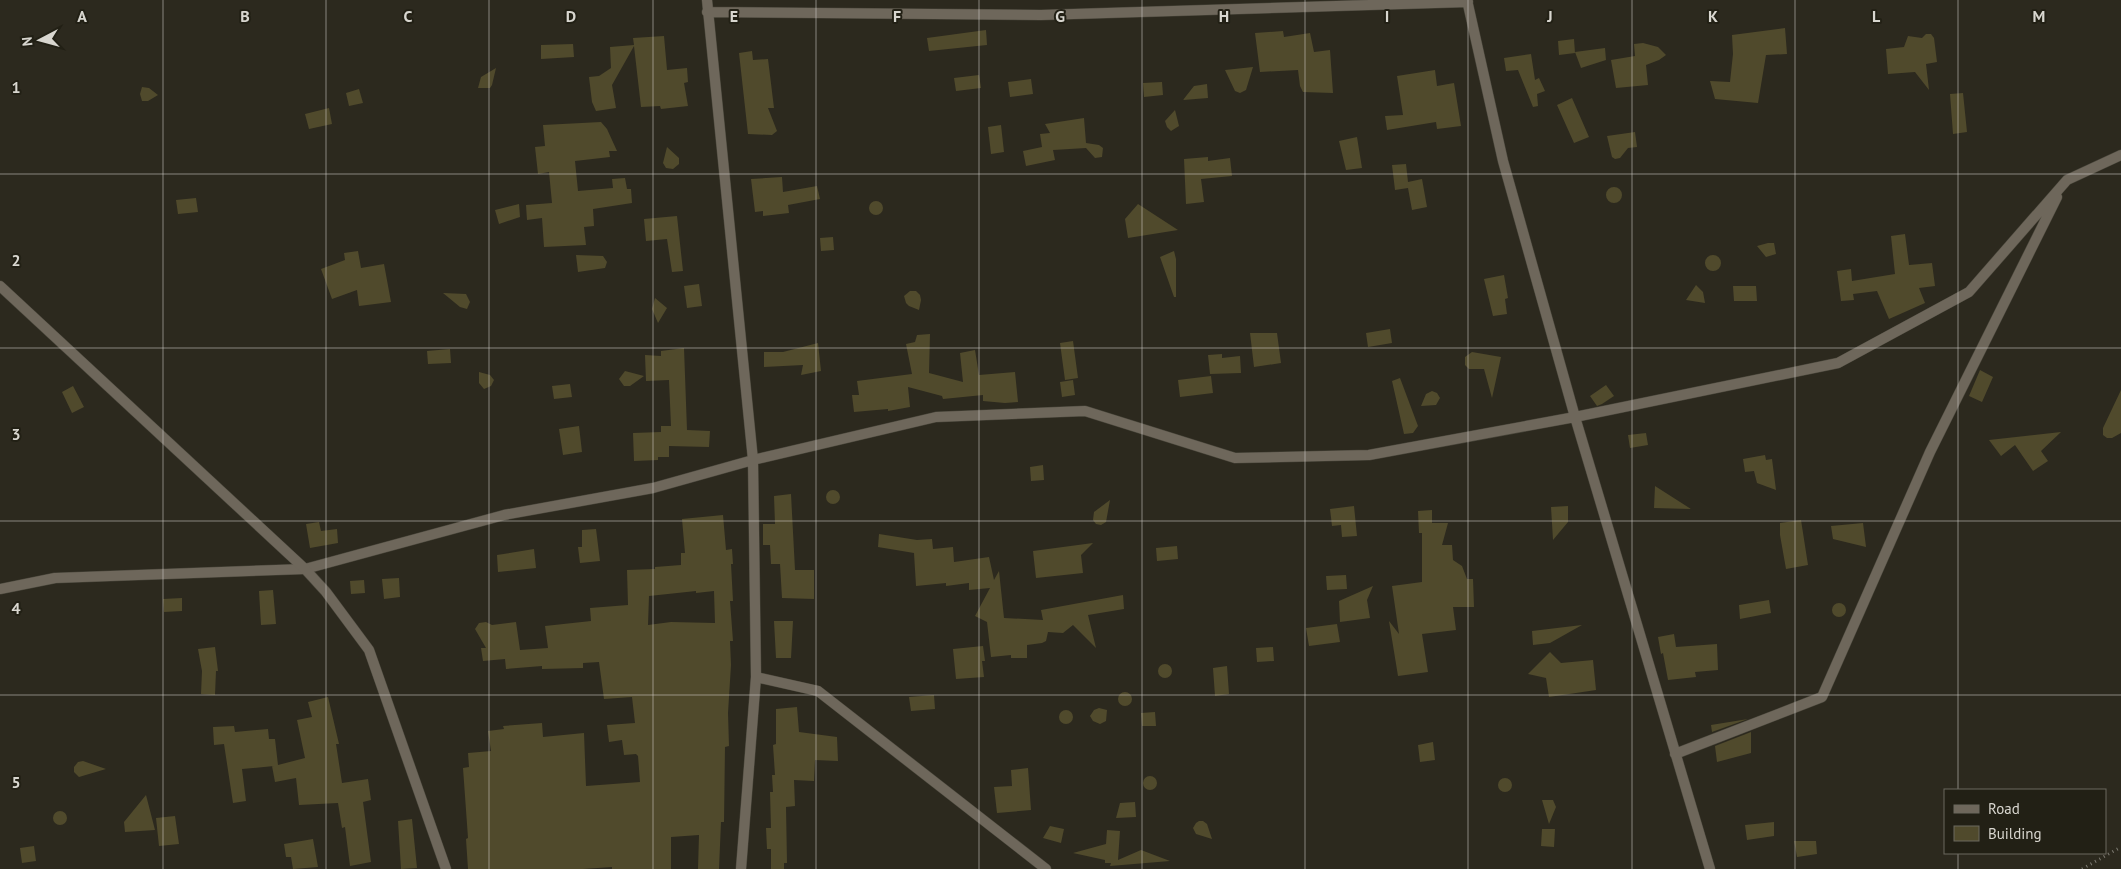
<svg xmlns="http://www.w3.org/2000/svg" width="2121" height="869" font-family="'PT Sans',sans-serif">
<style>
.building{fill:#504a2c;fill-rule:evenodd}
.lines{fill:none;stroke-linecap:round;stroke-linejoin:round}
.minor-casing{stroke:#48453a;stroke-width:11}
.tertiary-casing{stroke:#48453a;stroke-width:11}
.path{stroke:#7e7c73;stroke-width:3;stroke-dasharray:1 4;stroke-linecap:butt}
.minor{stroke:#6e675b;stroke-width:10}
.tertiary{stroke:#6e675b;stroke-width:10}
.grid{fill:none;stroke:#d8d6cf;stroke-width:1;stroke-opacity:0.55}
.grid-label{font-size:16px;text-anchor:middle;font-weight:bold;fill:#d8d6cf;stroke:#222015;stroke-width:4;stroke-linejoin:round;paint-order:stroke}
</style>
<rect width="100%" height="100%" fill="#2c291e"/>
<!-- building -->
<path class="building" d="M1785 28 1787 54 1766 55 1758 103 1715 99 1710 81 1730 82 1733 54 1732 35Z
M986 30 987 45 929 51 927 38Z
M1283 31 1284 37 1310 33 1314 52 1330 50 1333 93 1303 92 1300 86 1298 70 1260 72 1255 33Z
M1926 34H1931L1934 38 1937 62 1926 64 1929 90 1915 72 1888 74 1886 49 1904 47 1908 36 1922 38Z
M664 36 667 70 687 68 688 82 684 83 688 106 661 109 660 106 641 107 634 46 612 85 616 108 596 111 592 102 589 77 599 76 611 68 610 47 634 45 633 38Z
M1574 39 1575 53 1559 55 1558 41Z
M1643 43 1658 47 1666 55 1659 60 1646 65 1648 85 1616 88 1611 60 1635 56 1634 44Z
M573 44 574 57 541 59V45Z
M1605 48 1606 60 1581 68 1575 52Z
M752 51 753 60 768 59 774 108H768L777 131 772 135 748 134 739 53Z
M1531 54 1535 80 1539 78 1545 91 1537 94 1538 106 1533 107 1518 70 1506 71 1504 58Z
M1253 67 1246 90 1240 93 1235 91 1225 70Z
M496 68 492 85 490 88H478L481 77Z
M1435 70 1437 86 1454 83 1461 126 1437 129 1436 122 1387 130 1385 116 1403 115 1397 76Z
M979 75 981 88 956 91 954 78Z
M1031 79 1033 94 1010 97 1008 82Z
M1162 82 1163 95 1144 97 1143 83Z
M1207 84 1208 98 1183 100 1194 86Z
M142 87 149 88 158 95 148 101H142L140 94Z
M359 89 363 103 349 106 346 93Z
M1963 93 1967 132 1953 134 1950 94Z
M1572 98 1589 137 1574 143 1557 105Z
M329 108 332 124 309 129 305 114Z
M1175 110 1179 126 1171 131 1167 127 1165 121Z
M1084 118 1086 143 1099 145 1103 148 1102 157 1095 158 1086 148 1053 150 1055 160 1026 166 1023 151 1042 147 1040 134 1050 133 1045 124Z
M601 122 607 129 617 151H609L610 157 575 161 578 191 613 188 612 179 625 178 627 189H631L632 203 593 209 594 226 584 227 586 245 544 247 542 218 527 220 526 205 552 203 549 172 538 174 535 147 545 146 543 125Z
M1001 125 1004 152 991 154 988 127Z
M1635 132 1637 147 1628 148 1620 158 1615 159 1612 157 1607 136Z
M1357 137 1362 168 1346 170 1339 141Z
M667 147 679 158V164L673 169 666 168 663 163Z
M1208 157V161L1230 158 1232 176 1201 179 1204 202 1186 204 1184 159Z
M1406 164 1408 182 1422 179 1427 207 1412 210 1408 188 1395 190 1392 165Z
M782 177 783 192 817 186 820 199 788 205 789 213 763 216V211L755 212 751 179Z
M1606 195a8 8 0 1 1 16 0a8 8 0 1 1-16 0Z
M196 198 198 212 178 214 176 200Z
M869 208a7 7 0 1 1 14 0a7 7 0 1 1-14 0Z
M519 204 520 217 499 224 495 210Z
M1138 204 1178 230 1128 238 1125 219Z
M677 216 683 271 672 272 667 239 646 241 644 219Z
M1905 234 1909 265 1932 263 1935 286 1919 288 1925 303 1889 319 1877 291 1853 294 1854 300 1841 301 1837 271 1851 269 1852 281 1895 274 1891 236Z
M833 237 834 250 821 251 820 238Z
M1768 243H1774L1776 254 1766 257 1757 246Z
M358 251 361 268 384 264 391 302 359 306 357 290 332 299 321 269 345 260 344 253Z
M1174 251 1176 259V297H1174L1160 257Z
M576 255 603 256 607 262 605 268 578 272Z
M1705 263a8 8 0 1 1 16 0a8 8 0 1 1-16 0Z
M1504 275 1508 298 1505 299 1507 314 1493 316 1484 279Z
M699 284 702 306 687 308 684 286Z
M1696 285 1703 292 1705 303 1686 300Z
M1733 286H1756L1757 301H1734Z
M910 291H916L920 295 921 300 919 310 909 306 906 303 904 296Z
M443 293 466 294 470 302 467 309 460 307Z
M655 298 667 308 658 323 652 309Z
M1390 329 1392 343 1368 347 1366 333Z
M1250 333H1277L1281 363 1254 367Z
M930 334 929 373 963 382 960 353 975 350 979 375 1015 372 1018 402 1005 403 983 401V395L943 399 942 396 908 387 910 407 888 411V409L854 412 852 395H859L857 381 912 374 906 344 915 342 917 335Z
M1073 341 1078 378 1065 380 1060 343Z
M818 343 821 371 801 375 803 365 764 367V352H783Z
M684 348 687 430 710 431 709 447 669 446V457H658V460L634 461 633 433 661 432V426H671L669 380 646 381 645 355 661 356V351Z
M450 349 451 363 428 364 427 351Z
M1472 352 1501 357 1492 398 1484 369H1469L1465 365V357Z
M1222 354V358L1240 356 1241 373 1210 374 1208 355Z
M1980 370 1993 377 1982 402 1969 396Z
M625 371 644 376 630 386H624L619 379Z
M479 372 490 375 494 380 491 386 484 389 479 383Z
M1211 376 1213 393 1180 397 1178 380Z
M1400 378 1418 426 1413 433 1404 434 1392 381Z
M1073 380 1075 395 1062 397 1060 382Z
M570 384 572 397 554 399 552 386Z
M1606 385 1614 396 1602 404 1597 406 1590 396Z
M73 386 84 407 72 413 62 392Z
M2121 390V433L2112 438H2107L2103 435V428Z
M1432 391 1437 393 1440 398 1436 405 1421 406 1426 394Z
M579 426 582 452 563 455 559 429Z
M2061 432 2041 451 2048 461 2033 471 2015 445 2001 456 1989 440Z
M1646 433 1648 445 1630 448 1628 435Z
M1765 455 1766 460 1772 459 1776 490 1757 483 1754 471 1745 472 1743 459Z
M1043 465 1044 480 1031 481 1030 467Z
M1655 486 1691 509 1654 508Z
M826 497a7 7 0 1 1 14 0a7 7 0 1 1-14 0Z
M791 494 795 570H814V599L782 598 780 564H771L770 545H763V524H775L774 496Z
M1110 500 1106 522 1101 525 1096 524 1093 520 1094 512Z
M1354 506 1357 536 1342 537 1341 525 1332 526 1330 509Z
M1568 506V522L1553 540 1551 507Z
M1432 510V523H1448L1442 545H1452L1453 560 1462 566 1467 579H1473L1474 607H1453L1456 630 1422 634 1428 672 1398 676 1389 621 1399 634 1392 586 1422 582V533H1419L1418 511Z
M723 515 726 550 732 549 733 564H731L733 601H730L733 641H730L731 665 728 713 729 746 725 747 724 822H721L719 869H698L699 835 671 837V869H612V867L583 869H468L466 839 468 838 463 768 469 767 468 753 491 751 488 731 504 729 503 726 542 723 543 737 584 733 586 786 640 782 638 756 636 754 624 755 622 740 609 742 607 725 635 723 632 697 604 699 599 662 583 663V668L542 669V666L506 669 505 659 483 661 481 648H486L475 629 479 623 486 622 492 625 516 622 520 650 548 648 545 626 591 621 590 608 628 605 627 570 655 569V567L681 565V553H685L682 519ZM696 591V593L714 591 715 623 671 622 648 625 649 596Z
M1801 520 1808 565 1786 569 1780 535V523Z
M319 522 321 531 337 529 338 543 310 548 306 524Z
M1863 523 1866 547 1833 539 1831 526Z
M596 529 600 561 580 563 578 547H582V530Z
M879 534 917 540 932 539 933 549 953 547 954 562 989 557 994 580 999 571 1004 618 1043 620 1041 610 1123 595 1124 609 1088 615 1096 648 1073 625 1063 633 1048 632 1046 641 1042 643 1027 645V658H1011V655L991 657 987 622 975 616 990 588 969 590V583L946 586V583L916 586 914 553 878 547Z
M1093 543 1081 555 1083 573 1036 578 1033 551Z
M1177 546 1178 559 1157 561 1156 548Z
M534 549 536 568 498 572 497 555Z
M1346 575 1347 589 1327 590 1326 576Z
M399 578 400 597 384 599 382 579Z
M364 580 365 593 351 594 350 581Z
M1373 586 1367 600 1370 618 1340 622 1339 601Z
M273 590 276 624 261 625 259 591Z
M182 598V611L164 612 163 599Z
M1769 600 1771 613 1740 619 1739 605Z
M1832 610a7 7 0 1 1 14 0a7 7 0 1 1-14 0Z
M774 621H793L791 658H776Z
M1337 624 1340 642 1309 646 1306 628Z
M1582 625 1550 643 1533 645 1532 631Z
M1674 634 1676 647 1717 644 1718 670 1695 672 1696 677 1668 680 1663 653 1661 654 1658 637Z
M983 646 985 661H982L984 677 956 679 953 649Z
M215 647 218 671H216L215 695 201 694 202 671 198 649Z
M1273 647 1274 661 1257 662 1256 648Z
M1550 652 1561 663 1593 660 1596 690 1549 697 1546 678 1528 674Z
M1158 671a7 7 0 1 1 14 0a7 7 0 1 1-14 0Z
M1227 666 1229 694 1215 696 1213 668Z
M1118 699a7 7 0 1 1 14 0a7 7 0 1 1-14 0Z
M934 695 935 709 911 711 909 697Z
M328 697 339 744H336L342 783 368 779 371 800 363 802 371 862 350 866 345 827 342 828 338 803 299 805 296 778 275 782 272 766H274L242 769 246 801 233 803 224 744 214 745 213 727 234 726 235 732 268 729 269 739H275L278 765 305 758 297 720 312 717 308 702Z
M797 707 799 732 837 737 838 761 815 760 814 781 794 780 795 806 786 807 787 863H784V869H771V849H767L766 828H771L770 792H773L772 775H775L773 745 776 744V709Z
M1099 708 1107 710 1106 721 1100 724 1093 721 1090 716 1094 710Z
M1059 717a7 7 0 1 1 14 0a7 7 0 1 1-14 0Z
M1155 712 1156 726H1142L1141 713Z
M1748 719 1712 732 1711 725Z
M1751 732V753L1717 762 1715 746Z
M1433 742 1435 760 1420 762 1418 745Z
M83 761 106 769 79 777 74 772V767L78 762Z
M1028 768 1031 810 997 813 994 787 1012 786 1011 770Z
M1143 783a7 7 0 1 1 14 0a7 7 0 1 1-14 0Z
M1498 785a7 7 0 1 1 14 0a7 7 0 1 1-14 0Z
M146 795 155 830 125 832 124 822Z
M1542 800H1553L1556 807 1549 824Z
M1135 802 1136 817 1116 818 1120 803Z
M53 818a7 7 0 1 1 14 0a7 7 0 1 1-14 0Z
M175 816 179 844 159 846 156 818Z
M412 819 417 868 401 869 398 821Z
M1199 821H1203L1207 824 1212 839 1196 834 1193 828 1196 823Z
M1774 822V836L1747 840 1745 825Z
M1050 826 1064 829 1061 843 1043 838Z
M1542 829H1555L1554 847 1541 846Z
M1107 830 1120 831 1118 860 1141 850 1170 861 1110 866 1111 863H1105V860L1073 853 1106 844Z
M313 839 318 867 293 869 291 857H286L284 844Z
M1794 841H1816L1817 854 1797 857Z
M34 846 36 861 22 863 20 848Z"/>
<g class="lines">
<!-- minor casing -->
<g class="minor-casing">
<path id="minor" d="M707 0 753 460 756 677 741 869
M1467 0 1503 161 1575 417 1710 869
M707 12 1041 15 1468 2
M0 589 55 578 305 569 504 515 653 488 753 460 936 417 1085 411 1235 458 1369 455 1575 417 1838 363 1969 292 2067 180 2121 155
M756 677 818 691 1046 869
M1675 754 1822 697 1930 452 2057 197"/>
</g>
<!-- tertiary casing -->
<g class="tertiary-casing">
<path id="tertiary" d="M0 286 305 569 326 592 369 650 446 869"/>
</g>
<!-- path -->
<path class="path" d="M2082 869 2121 847"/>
<!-- minor -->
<use href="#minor" class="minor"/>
<!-- tertiary -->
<use href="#tertiary" class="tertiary"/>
</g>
<!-- grid -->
<path class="grid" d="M163 0V869M326 0V869M489 0V869M653 0V869M816 0V869M979 0V869M1142 0V869M1305 0V869M1468 0V869M1632 0V869M1795 0V869M1958 0V790M0 174H2121M0 348H2121M0 521H2121M0 695H2121M1958 853V869"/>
<g class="grid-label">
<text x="82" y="22">A</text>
<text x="245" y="22">B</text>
<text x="408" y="22">C</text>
<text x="571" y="22">D</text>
<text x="734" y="22">E</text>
<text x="897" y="22">F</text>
<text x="1060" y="22">G</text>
<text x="1224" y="22">H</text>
<text x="1387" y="22">I</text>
<text x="1550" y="22">J</text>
<text x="1713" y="22">K</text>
<text x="1876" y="22">L</text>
<text x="2039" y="22">M</text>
<text x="16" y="93">1</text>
<text x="16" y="266">2</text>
<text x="16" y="440">3</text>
<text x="16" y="614">4</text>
<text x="16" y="788">5</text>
</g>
<!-- legend -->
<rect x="1944" y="789" width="162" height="65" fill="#222015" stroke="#6b695f"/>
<rect x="1954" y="805" width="25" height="8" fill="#6e675b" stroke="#6b695f"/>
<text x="1988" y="814" font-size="15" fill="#d8d6cf">Road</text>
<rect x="1954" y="826" width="25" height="15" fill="#504a2c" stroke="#6b695f"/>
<text x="1988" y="839" font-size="15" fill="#d8d6cf">Building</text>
<!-- north arrow -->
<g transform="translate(40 40) rotate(264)" stroke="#222015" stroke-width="4" paint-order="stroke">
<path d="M0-4L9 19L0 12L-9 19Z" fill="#d8d6cf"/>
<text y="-8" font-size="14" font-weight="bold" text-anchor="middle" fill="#d8d6cf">N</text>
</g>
</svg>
